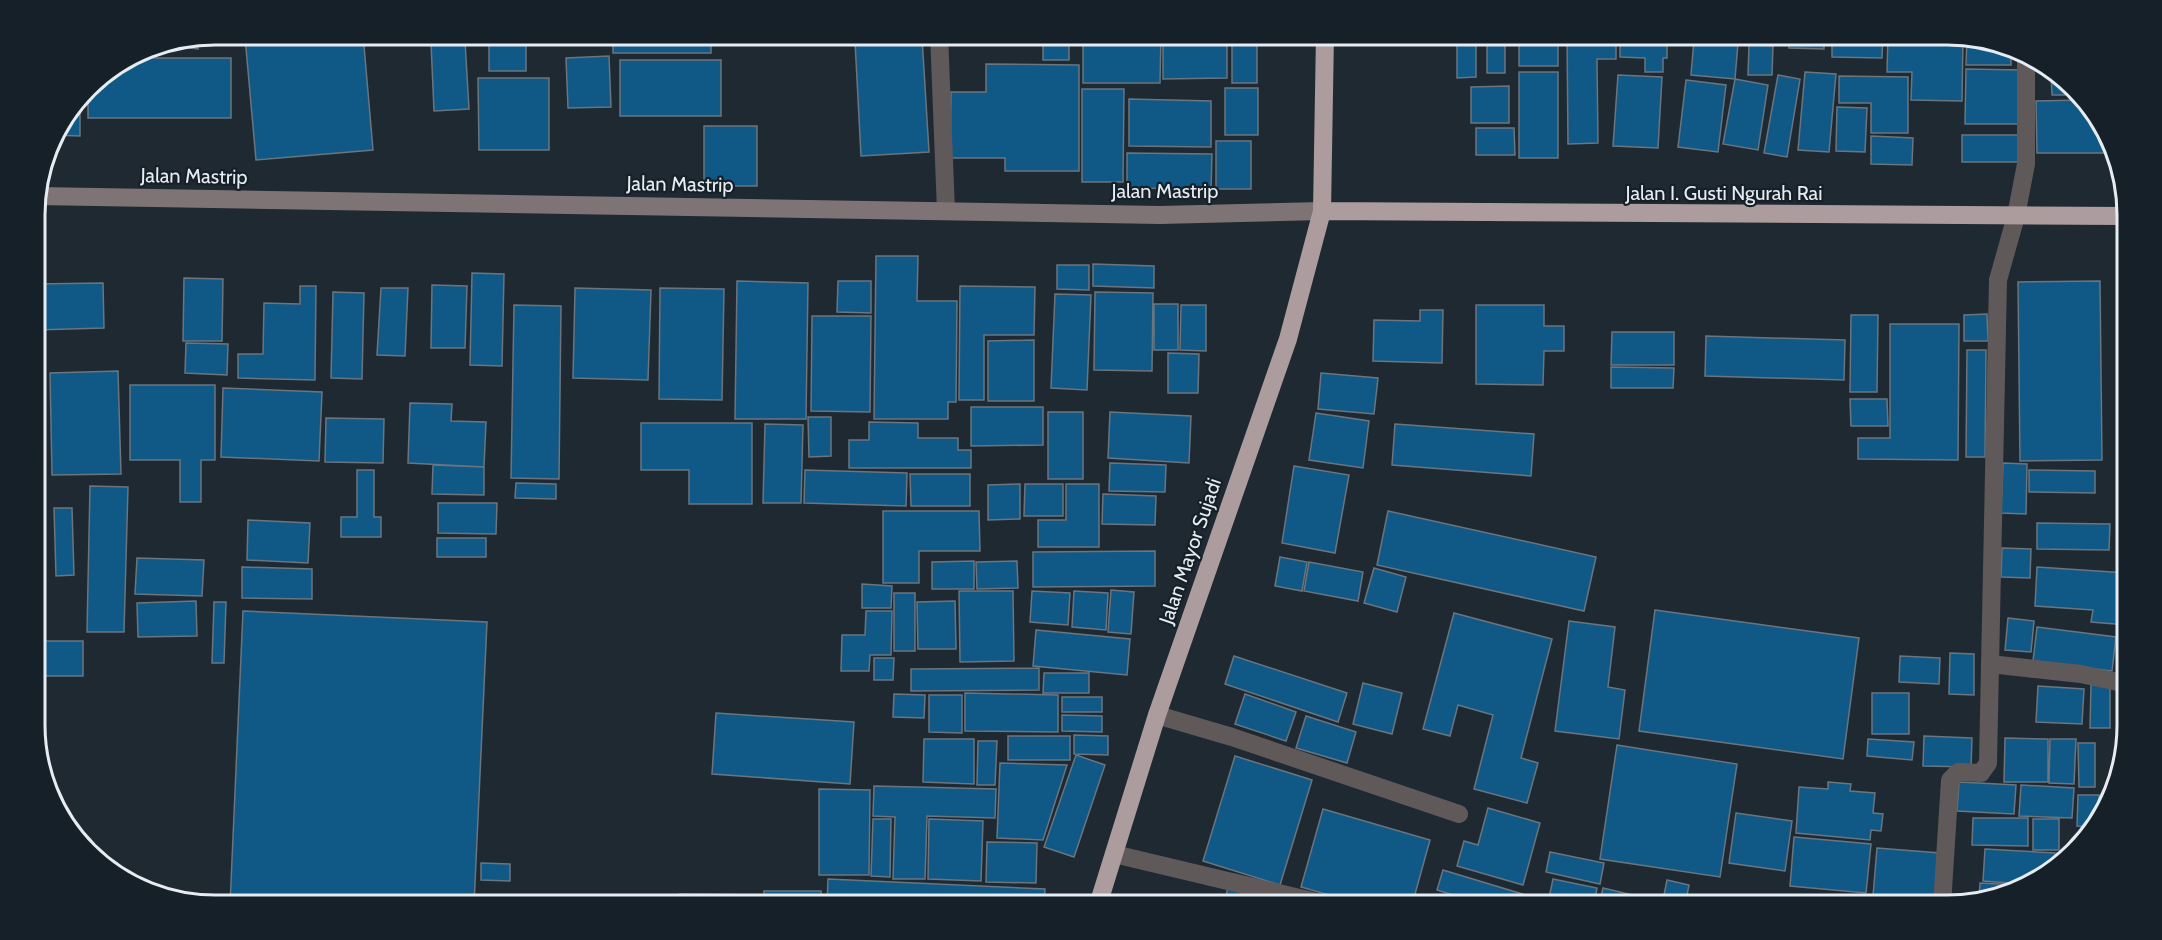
<svg xmlns="http://www.w3.org/2000/svg" width="2162" height="940" font-family="Cabin,sans-serif">
<style>
.building{fill:#105886;stroke:#69757f;stroke-width:1.5}
.lines{fill:none;stroke-linecap:round;stroke-linejoin:round}
.lane{stroke:#605959;stroke-width:18}
.street{stroke:#605959;stroke-width:18}
.secondary{stroke:#7f7475;stroke-width:18}
.highway{stroke:#ad9c9d;stroke-width:18}
.labels{text-anchor:middle;stroke-width:4.5;stroke-linejoin:round;paint-order:stroke}
.street-label{font-size:20px;fill:#e6ecf2;stroke:#162028}
.rim{fill:none;stroke:#e6ecf2;stroke-width:3}
</style>
<rect width="100%" height="100%" fill="#1f2932"/>
<!-- building -->
<path class="building" d="M278 34H363L373 150 256 160 245 37Z
M489 34H526V71H489Z
M613 34H711V53H613Z
M753 34H827L754 39Z
M1043 34H1069V60H1043Z
M1083 34H1161L1160 83H1083Z
M1163 34H1227V78L1163 79Z
M1232 34H1257V83H1232Z
M1487 34H1505V73H1487Z
M1558 34V66H1519V35Z
M1620 34 1667 35V58H1663V72H1645V58L1620 57Z
M1789 34H1824V49L1789 48Z
M1832 34H1883L1882 58 1832 57Z
M1888 34H1947L1963 38 1962 101 1911 100 1912 72H1887Z
M1567 35H1596L1597 40 1616 39V59H1597L1598 143 1568 144Z
M922 37 929 152 861 156 855 41Z
M200 38 198 49 163 45Z
M1967 38 2011 47V65H1966Z
M1694 39 1738 43 1735 79 1691 75Z
M1457 40H1476V77L1457 78Z
M465 41 469 109 434 111 431 43Z
M1749 45 1773 46 1772 75H1748Z
M144 50V58H231V118H88V90L96 80Z
M609 56 611 107 568 108 566 58Z
M620 60H721V116H620Z
M986 64 1079 65V171H1005V158H950L951 92H986Z
M1966 69 2021 70 2020 124H1965Z
M1519 72H1558V158H1519Z
M1805 72 1836 74 1829 152 1798 150Z
M1618 75 1662 77 1658 148 1613 146Z
M1778 75 1800 79 1787 157 1764 153Z
M2051 75 2077 95H2052Z
M1839 76 1908 77V133H1871V103H1839Z
M478 78H549V150H479Z
M1735 79 1768 85 1758 150 1723 144Z
M1686 80 1726 85 1718 152 1678 147Z
M1509 86V123H1471V87Z
M1225 88H1258V135H1225Z
M1082 89H1124L1123 182H1082Z
M1129 99 1211 101V147L1129 146Z
M80 100V136L53 135Z
M2084 100 2090 105 2104 139V153H2037L2036 101Z
M1837 107 1867 108 1865 152 1836 151Z
M704 126H757V186H704Z
M1476 128H1514L1515 155H1476Z
M1962 135H2018V162H1962Z
M1871 136 1913 138 1912 165 1871 164Z
M1216 141H1251V189H1216Z
M1127 153 1212 154 1211 189 1127 188Z
M876 256H918L917 301H957L956 402H948V419H874Z
M1093 264 1154 266V288L1093 286Z
M1057 265H1089V290L1057 289Z
M472 273 504 274 502 366 470 365Z
M184 278 223 279 222 341H183Z
M737 281 808 283 806 419H735Z
M838 281H871V313L837 312Z
M2100 281 2102 460 2020 461 2018 282Z
M103 283 104 328 35 330V284Z
M432 285 467 286 465 348H431Z
M300 286H316L315 380 238 378V354H263L264 303 300 304Z
M960 286 1035 287 1034 335H984V400H959Z
M381 288H408L405 356 377 355Z
M575 288 651 290 648 380 573 378Z
M660 288 724 289 722 400 659 399Z
M333 292 364 293 362 379 331 378Z
M1095 292 1153 293 1152 371 1094 370Z
M1055 294 1091 295 1087 390 1051 388Z
M1154 304H1178V350H1154Z
M514 305 561 306 559 479 511 478Z
M1181 305H1206V351L1180 350Z
M1476 305H1544V326H1564V351H1544L1543 385 1476 384Z
M1420 310H1443L1442 363 1373 361 1374 320 1420 321Z
M1987 314 1988 341H1964V315Z
M1851 315H1878L1877 392H1850Z
M812 316H871L870 412 811 411Z
M1890 324H1959L1958 460 1858 459V438H1890Z
M2121 329H2126L2127 395H2122Z
M1612 332H1674V365H1611Z
M1706 336 1845 340 1844 380 1705 376Z
M1034 340V401H988V341Z
M186 343 228 344 227 375 185 373Z
M1967 350H1986L1985 457H1966Z
M1168 353 1199 354 1198 393H1168Z
M1611 367 1674 368 1673 388H1611Z
M118 371 121 474 52 475 50 373Z
M1321 373 1378 378 1374 414 1318 409Z
M130 385H215V460H201V502H180V460H130Z
M223 388 322 392 319 461 221 457Z
M1850 399H1887L1888 426H1851Z
M410 403 452 404 451 421 486 422 484 467 408 463Z
M971 407H1043V445L971 446Z
M1048 412H1083V479H1048Z
M1110 412 1191 416 1189 463 1108 458Z
M1316 413 1369 421 1363 468 1309 460Z
M808 417H831V456L809 457Z
M326 418 384 419 383 463 325 462Z
M869 422 918 423V438H958V450H971V468H849V440H869Z
M641 423H752V504H689V470H641Z
M765 424 803 425 801 503H763Z
M1395 424 1534 434 1531 476 1392 465Z
M2119 448H2127V484H2119Z
M1110 463 1166 465 1165 492 1109 491Z
M2003 463 2027 464 2026 514 2001 513Z
M433 465 484 467V495L432 494Z
M1294 466 1349 475 1335 553 1282 543Z
M357 470H374V517H381V537H341V517H357Z
M805 470 907 473 906 506 804 503Z
M2029 470 2095 471V493L2029 492Z
M910 474H970V506H911Z
M516 483 556 484V499L515 498Z
M1020 484V519L988 520V485Z
M1025 484H1063V516H1024Z
M1066 484H1099V547H1038V520H1066Z
M90 486 128 487 124 632H87Z
M1103 494 1156 496 1155 525 1102 524Z
M438 503H497L496 534 438 533Z
M54 508H72L74 575 56 576Z
M883 511H979L980 551H919V583H883Z
M1388 511 1596 557 1584 611 1377 565Z
M248 520 310 523 308 563 247 560Z
M2037 523 2110 524 2109 550 2037 549Z
M437 538H486V557H437Z
M2002 548 2031 549 2030 578 2001 577Z
M1155 551V586L1033 587V552Z
M1280 557 1307 562 1302 591 1275 586Z
M137 558 204 560 202 596 135 594Z
M974 561V589H932V562Z
M1017 561 1018 588 977 589 976 562Z
M1309 562 1363 572 1358 601 1304 591Z
M242 567 312 569V599L242 598Z
M2037 567 2127 573V625L2091 622 2093 610 2035 606Z
M1374 568 1406 577 1397 612 1364 603Z
M862 584 892 586 891 608H862Z
M1111 590 1134 592 1131 634 1108 632Z
M959 591H1013L1014 661 960 662Z
M1032 591 1070 593 1068 625 1030 622Z
M1074 591 1108 593 1106 630 1072 627Z
M894 593H915V651H894Z
M196 601 197 636 138 637 137 603Z
M955 601 956 649H918L917 602Z
M214 602H226L224 663H212Z
M1655 610 1859 638 1843 759 1639 731Z
M243 611 487 622 474 905H230Z
M866 611H892L891 655H870L869 671H841L842 635H865Z
M1454 613 1552 639 1521 758 1538 763 1527 803 1474 789 1493 715 1458 705 1450 736 1423 729Z
M2008 618 2034 621 2031 652 2005 650Z
M1569 621 1615 627 1608 687 1625 690 1619 739 1555 731Z
M2037 627 2116 637 2112 671 2033 661Z
M1036 630 1130 639 1127 675 1033 666Z
M2127 634V679H2126Z
M36 641H83V676H36Z
M1950 653 1974 654V695L1949 694Z
M1234 656 1347 693 1338 722 1225 684Z
M1900 656 1940 658 1939 684 1899 682Z
M874 658H894L893 680H874Z
M1039 668V690L911 691V669Z
M1044 673H1089V693H1043Z
M1363 683 1402 693 1392 734 1353 724Z
M2091 684H2110V728H2090Z
M2038 686 2084 689 2082 724 2036 722Z
M965 693 1058 695V732L965 731Z
M1872 693H1909V734H1872Z
M894 694 925 695 924 718 893 717Z
M1245 694 1296 712 1286 741 1235 724Z
M929 695H962V733L929 732Z
M1062 697H1102V712H1062Z
M716 713 854 722 850 784 712 774Z
M1062 715 1102 716V732L1062 731Z
M1306 716 1356 732 1347 763 1296 748Z
M1074 735 1108 736V755L1074 754Z
M1008 736H1070V760H1008Z
M1924 736 1972 738 1971 767 1923 766Z
M2005 738 2048 739V782H2004Z
M924 739H974V784L923 782Z
M1868 739 1914 742 1912 760 1867 756Z
M2050 739H2076L2074 784 2049 783Z
M978 741H997L995 785H977Z
M2078 743H2095V787H2079Z
M1617 745 1737 764 1720 877 1600 859Z
M1076 755 1105 765 1074 857 1044 847Z
M1235 756 1312 780 1280 885 1203 861Z
M1000 763 1067 765 1043 840 997 838Z
M1828 782 1851 784 1850 791 1875 793 1873 813 1883 814 1881 831 1871 830 1870 840 1796 833 1799 787 1828 789Z
M1959 782 2016 785 2014 814 1957 811Z
M2021 785 2074 788 2072 818 2019 816Z
M874 786 996 789 995 818 927 816 925 879H893L895 817 873 816Z
M819 789 870 790 869 875H819Z
M2078 795H2099V820L2095 827 2077 826Z
M1488 808 1540 823 1523 885 1457 866 1464 841 1478 845Z
M1323 809 1430 840 1412 905H1364L1301 887Z
M1736 813 1792 821 1785 871 1729 863Z
M1973 818H2028V846L1972 845Z
M873 819H891L890 877 871 876Z
M929 819 983 821 981 881 928 879Z
M2033 819H2059V850H2033Z
M1794 837 1871 844 1866 893 1790 886Z
M987 842 1037 843 1036 883 986 882Z
M1877 848 1940 853 1936 901 1873 896Z
M1985 849 2055 853 2054 868 2048 875 2022 884 1983 881Z
M1550 852 1604 863 1600 884 1546 872Z
M2057 853 2070 854 2057 866Z
M481 863 510 864V881L481 880Z
M1443 870 1529 896 1527 905H1464L1466 899 1437 890Z
M828 879 1045 889 1044 905H827Z
M1553 879 1597 888 1594 905 1549 898Z
M1667 880 1689 885 1685 905H1662Z
M1980 883 2017 885 1979 898Z
M1228 887 1282 900 1281 905H1224Z
M1603 888 1637 896 1635 905H1599Z
M764 891H821L822 905H764Z
M680 894 761 895V905H680Z
M1168 898 1198 905H1166Z
M1548 899 1575 905H1547Z"/>
<g class="lines">
<!-- lane -->
<path class="lane" d="M1157 715 1232 737 1459 814"/>
<!-- street -->
<path class="street" d="M939 34 946 211
M1990 664 2081 674 2127 684
M1114 854 1329 905
M1942 905 1950 780 1958 772 1981 773 1988 763 1998 280 2016 216 2026 164V56"/>
<!-- secondary -->
<path class="secondary" d="M37 196 1160 215 1322 211"/>
<!-- highway -->
<path class="highway" d="M1322 211 2126 216
M1098 905 1157 715 1288 339 1322 211 1325 34"/>
</g>
<g class="labels">
<!-- street labels -->
<g class="street-label">
<text transform="translate(194 176) rotate(1)" y="7">Jalan Mastrip</text>
<text transform="translate(680 184) rotate(1)" y="7">Jalan Mastrip</text>
<text x="1165" y="198">Jalan Mastrip</text>
<text x="1724" y="200">Jalan I. Gusti Ngurah Rai</text>
<text transform="translate(1190 551) rotate(-71)" y="7">Jalan Mayor Sujadi</text>
</g>
</g>
<!-- crop -->
<path d="M0 0H2162V940H0ZM215 45H1947A170 170 0 0 1 2117 215V725A170 170 0 0 1 1947 895H215A170 170 0 0 1 45 725V215A170 170 0 0 1 215 45Z" fill="#162028" fill-rule="evenodd"/>
<path class="rim" d="M215 45H1947A170 170 0 0 1 2117 215V725A170 170 0 0 1 1947 895H215A170 170 0 0 1 45 725V215A170 170 0 0 1 215 45Z"/>
</svg>
